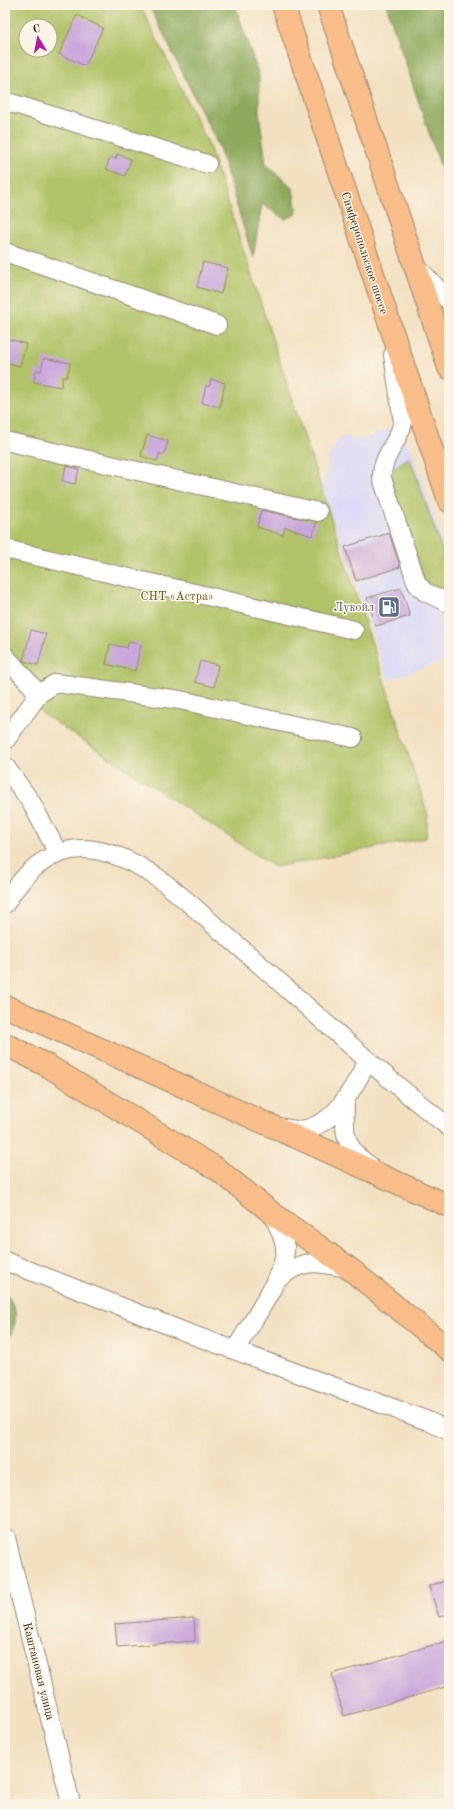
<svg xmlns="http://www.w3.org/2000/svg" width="454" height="1809" font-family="'Old Standard TT',serif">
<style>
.built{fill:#d8d7f8}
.green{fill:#b0c367;stroke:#767642;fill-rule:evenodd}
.forest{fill:#8ca95c;stroke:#646a3d}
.building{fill:#c9a6db}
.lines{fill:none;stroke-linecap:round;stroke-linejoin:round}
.minor-casing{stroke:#968570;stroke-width:20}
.major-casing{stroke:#968570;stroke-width:24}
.highway-casing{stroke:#968570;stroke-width:24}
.minor{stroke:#fff;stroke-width:18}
.major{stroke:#f8bd89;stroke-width:22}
.highway{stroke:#f8bd89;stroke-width:22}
.labels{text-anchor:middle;stroke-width:3;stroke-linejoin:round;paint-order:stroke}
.street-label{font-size:12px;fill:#3b2a1e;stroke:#fcf5e5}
.park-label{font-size:12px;fill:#5e5834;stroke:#fcf5e5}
.service-label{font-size:12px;fill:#4e5e75;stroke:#fcf5e5;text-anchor:end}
</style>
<rect width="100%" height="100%" fill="#fcf5e5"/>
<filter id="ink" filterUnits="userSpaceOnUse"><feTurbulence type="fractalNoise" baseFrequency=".025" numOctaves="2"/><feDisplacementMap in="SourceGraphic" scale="8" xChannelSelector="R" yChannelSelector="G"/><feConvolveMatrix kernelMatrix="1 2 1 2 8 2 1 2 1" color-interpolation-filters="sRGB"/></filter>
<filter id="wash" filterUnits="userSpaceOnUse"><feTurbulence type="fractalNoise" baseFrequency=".012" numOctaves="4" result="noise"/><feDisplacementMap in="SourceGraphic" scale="16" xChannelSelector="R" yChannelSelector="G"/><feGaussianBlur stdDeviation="0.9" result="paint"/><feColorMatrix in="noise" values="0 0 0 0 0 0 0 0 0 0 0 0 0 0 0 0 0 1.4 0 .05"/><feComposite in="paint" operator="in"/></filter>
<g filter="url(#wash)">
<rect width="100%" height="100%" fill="#f2e0c1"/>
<!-- built -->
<path class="built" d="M390 428 411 449 449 561V659L388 680 322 486 328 470V457L341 437 362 440Z"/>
<!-- green -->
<path class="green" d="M5 5H140L209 145 428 815 426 838 275 867 43 714 5 669ZM26 26H50V50H26Z
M410 458 449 570V594L425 582 392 485C391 470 395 464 410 458Z"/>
<!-- forest -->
<path class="forest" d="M149 5H235L259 76V112L266 164 293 188 297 214 285 219 262 204 253 258 219 147Z
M386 5H449V192Z
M5 1293C22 1312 16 1325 5 1345Z"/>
<g id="blocks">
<!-- building -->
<path class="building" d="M77 15 103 28 85 66 59 54Z
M117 154 131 159 125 176 106 169 110 157 116 159Z
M203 262 228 268 221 294 197 287Z
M5 338 26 344 20 366 5 362Z
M44 358 70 363 67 377H63L61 387 34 382 36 370 41 371Z
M211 379 225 383 220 407 202 403 206 385 209 387Z
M147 435 168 441 164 455 160 453 157 461 141 456Z
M66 466 79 469 75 484 62 481Z
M261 510 317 522 312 536 285 527 283 535 257 527Z
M389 533 400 567 356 581 345 547Z
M401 588 410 616 376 626 367 598Z
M31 630 46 634 38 665 23 661Z
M129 642 141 644 135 671 106 664 110 644 127 648Z
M200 661 218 665 214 687 195 682Z
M449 1580V1614L439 1617 429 1586Z
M194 1618 195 1641 117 1647 115 1624Z
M447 1641 449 1649V1686L344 1716 332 1674Z"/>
</g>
</g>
<g filter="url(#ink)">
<use href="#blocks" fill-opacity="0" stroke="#968570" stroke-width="1"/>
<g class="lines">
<!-- minor casing -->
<g class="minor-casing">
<path id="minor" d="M5 101 207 164
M5 252 217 325
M415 265 449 301
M393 355 403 422C399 442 381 457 382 478L417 584 425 592 449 603
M5 441 318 512
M5 549 354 630
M5 656 39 694
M5 741 39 694 56 683 180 700 353 738
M5 766 31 802 58 853
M5 904C26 869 56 841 100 851 148 861 186 901 222 932 298 996 369 1066 449 1127
M345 1100C345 1118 342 1137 354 1152 358 1158 365 1162 371 1167
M279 1127C285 1128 292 1130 298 1130 335 1128 352 1089 368 1061
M5 1261 193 1335 428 1421 449 1431
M276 1280C302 1259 314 1261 346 1268
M235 1350C248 1328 288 1271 285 1247 283 1235 277 1224 272 1213
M6 1538 71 1804"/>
</g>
<!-- major casing -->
<g class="major-casing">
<path id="major" d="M5 1006 449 1206
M5 1044 48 1066 217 1169 272 1213 350 1269 449 1350"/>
</g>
<!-- highway casing -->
<g class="highway-casing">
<path id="highway" d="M283 5 449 501
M328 5 449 368"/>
</g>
<!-- minor -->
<use href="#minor" class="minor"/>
<!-- major -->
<use href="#major" class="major"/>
<!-- highway -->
<use href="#highway" class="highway"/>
</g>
</g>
<!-- icons -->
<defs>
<g id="fuel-square" transform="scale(1.15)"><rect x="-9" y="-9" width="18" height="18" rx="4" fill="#5c6f8a" stroke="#fcf5e5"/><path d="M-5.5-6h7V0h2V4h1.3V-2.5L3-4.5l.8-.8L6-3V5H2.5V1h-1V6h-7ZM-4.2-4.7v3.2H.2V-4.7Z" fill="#fff"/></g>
</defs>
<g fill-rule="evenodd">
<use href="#fuel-square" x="389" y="607"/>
</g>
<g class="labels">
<!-- street labels -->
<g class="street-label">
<text transform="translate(365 253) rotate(72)" y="4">Симферопольское шоссе</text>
<text transform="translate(39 1671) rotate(76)" y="4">Каштановая улица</text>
</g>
<!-- park labels -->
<g class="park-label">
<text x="177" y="600">СНТ «Астра»</text>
</g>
<!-- service labels -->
<g class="service-label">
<text x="374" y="611">Лукойл</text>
</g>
</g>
<!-- margin -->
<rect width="454" height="1809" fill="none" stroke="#fcf5e5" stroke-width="20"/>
<!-- north arrow -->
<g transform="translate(38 38) rotate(350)"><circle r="19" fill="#fcf5e5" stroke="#afa495"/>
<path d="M0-3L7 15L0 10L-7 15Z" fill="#b5179e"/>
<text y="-6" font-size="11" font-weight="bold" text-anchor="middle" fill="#3b2a1e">С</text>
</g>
</svg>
